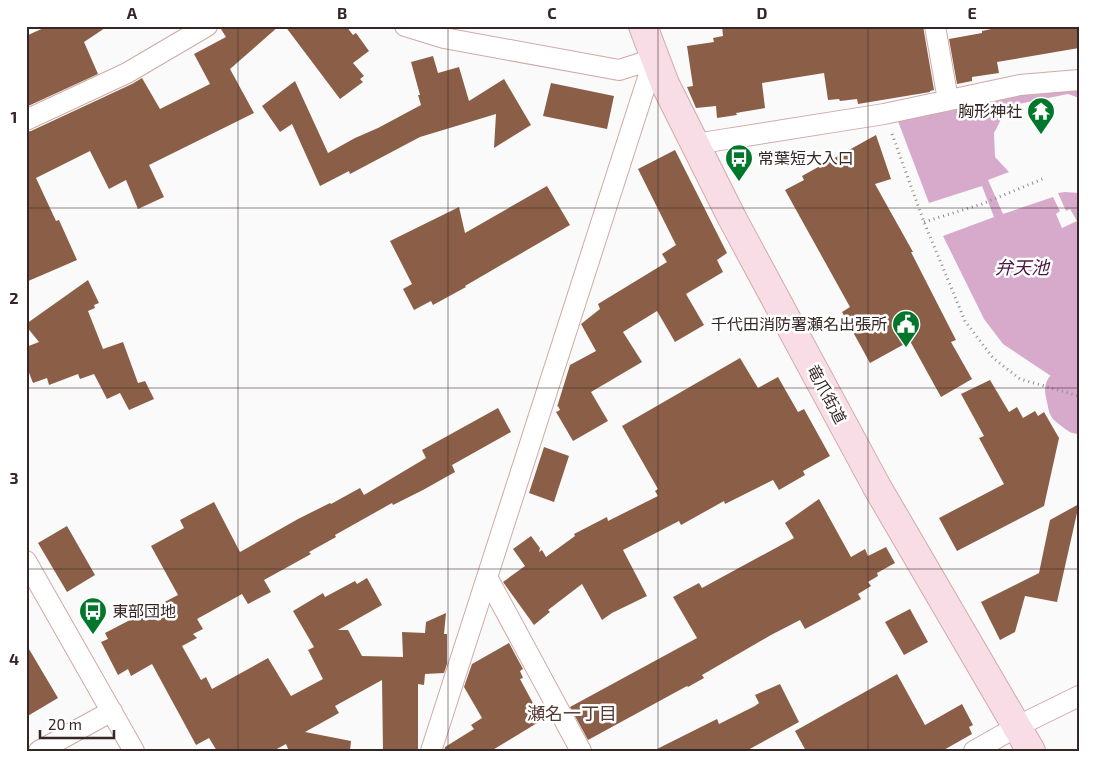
<svg xmlns="http://www.w3.org/2000/svg" width="1105" height="777" font-family="'Exo 2','Noto Sans JP',sans-serif">
<style>
.water{fill:#d7aacc}
.lines{fill:none;stroke-linecap:round;stroke-linejoin:round}
.river{stroke:#d7aacc;stroke-width:44}
.building{fill:#8b5f47}
.minor-casing{stroke:#d0aaa6;stroke-width:22}
.secondary-casing{stroke:#d0aaa6;stroke-width:30}
.path{stroke:#928a8a;stroke-width:3;stroke-dasharray:1 4;stroke-linecap:butt}
.minor{stroke:#fff;stroke-width:20}
.secondary{stroke:#f9dde6;stroke-width:28}
.grid{fill:none;stroke:#362726;stroke-width:1;stroke-opacity:0.55}
.labels{text-anchor:middle;stroke-width:5;stroke-linejoin:round;paint-order:stroke}
.poi-label{font-size:16px;fill:#362726;stroke:#fff;text-anchor:end}
.street-label{font-size:16px;fill:#362726;stroke:#fff}
.water-label{font-size:18px;font-style:italic;fill:#4a1541;stroke:#fff}
.neighbourhood-label{font-size:18px;fill:#583937;stroke:#fff}
.neatline{fill:none;stroke:#362726;stroke-width:2}
.grid-label{font-size:16px;text-anchor:middle;font-weight:bold;fill:#362726}
</style>
<rect width="100%" height="100%" fill="#fafafa"/>
<!-- water -->
<path class="water" d="M1079 84V98L1068 94 1008 106 994 133 995 157 1009 172 988 180 1003 214 1053 197 1060 211 1056 214 1062 228 1077 221 1070 209 1066 211 1058 193 1065 192 1079 193V392L1067 390 1051 376 1003 344 984 319 943 236 994 217 982 186 929 203 896 116Z"/>
<g class="lines">
<!-- river -->
<path class="river" d="M1067 390 1070 405 1079 412"/>
</g>
<!-- building -->
<path class="building" d="M48 26H108L84 42 98 74 26 107V36Z
M219 26H279L230 69 254 113 149 165 164 197 138 209 126 180 109 189 90 151 36 178 56 221 59 220 77 260 26 282V132L31 131 132 84 142 78 160 109 210 84 194 54 226 37Z
M285 26H346L353 35 356 33 369 51 353 63 364 76 360 79 363 82 340 99Z
M722 26H923L934 90 930 91V92L858 104 857 99 840 101 839 99 828 100 824 73 762 83 765 108 736 113 737 115 717 118 716 106 696 108 687 87 693 86 687 46 714 42 713 38 723 36Z
M1005 26H1079V48L997 62 999 73 972 77V81L957 84 949 39 982 33V31Z
M433 56 438 73 459 67 469 101 504 79 531 125 494 148 496 114 420 137 350 174 349 171 320 186 292 124 280 132 262 106 295 81 328 153 355 138 378 128 421 105 418 95H420L411 62Z
M551 83 614 96 607 129 543 116Z
M876 135 891 179 875 184 913 252H911L956 340 951 342 972 379 941 397 910 341 870 363 842 312 850 307 785 190 804 180 802 176Z
M675 150 727 253 717 260 723 272 686 294 704 325 675 342 657 311 623 332 642 362 591 392 608 421 573 441 556 412 560 410 558 406 557 407 570 365 596 351 581 324 600 309 598 304 667 262 662 254 676 245 638 169Z
M547 186 570 225 465 286 466 287 433 305 431 301 414 310 403 289 412 284 390 241 459 207 465 233Z
M88 280 99 303 94 305 95 308 88 311 103 349 123 342 138 383 145 381 154 399 129 410 120 393 107 399 94 374 80 379 78 374 49 385 47 378 33 383 26 365V347L39 342 26 326V324Z
M740 358 758 388 778 377 798 412 804 409 830 456 803 471 805 475 779 490 773 480 725 504 724 501 681 525 679 521 623 550 647 596 612 613 602 620 582 584 548 610 550 612 534 625 503 582 525 566 513 549 531 536 540 548 539 552 542 550 546 557 575 536 574 534 607 517 608 521 658 496 655 491 658 489 622 426Z
M990 380 1009 412 1017 407 1023 418 1035 411 1038 416 1044 412 1059 438 1044 506 957 551 939 518 1004 484 979 438 984 436 961 394Z
M498 408 511 432 452 465 455 472 423 490 393 505 392 503 335 535 336 537 309 552 311 554 264 580 271 592 248 604 242 594 197 619 203 629 193 634 197 638 182 646 201 680 206 677 212 689 268 658 291 696 323 679 308 650 314 647 293 611 323 593 325 597 355 581 357 584 367 578 382 605 338 630H348L362 656 403 657 402 632 425 633 426 622 446 613 444 634H447V664L444 673 425 674 424 685 418 684V751H383L382 680 335 706 339 713 305 732 351 741 350 751H289L286 744 273 751H217L209 738 196 745 152 664 131 676 128 669 118 675 101 642 108 639 105 633 178 595 151 546 184 528 180 520 214 502 240 552 298 519 330 503 331 504 360 488 364 495 426 458 422 450Z
M544 447 569 456 554 502 529 493Z
M819 499 851 557 865 549 868 556 886 547 895 563 877 573 878 576 868 582 871 586 858 594 861 599 805 629 800 620 771 635 702 675 704 678 688 687 687 686 588 740 570 707 697 638 673 597 699 583 702 588 794 538 785 523Z
M1079 504 1057 602 1025 596 1015 632 1000 640 981 602 1039 573 1050 520Z
M67 526 95 575 67 592 38 543Z
M910 609 928 642 904 655 885 622Z
M509 643 523 669 520 671 523 678 520 679 542 720 491 751H444L445 747 474 729 471 725 482 718 464 687 472 664Z
M26 644 58 698 26 717Z
M897 674 925 725 962 704 973 725 969 727 972 734 942 751H806L795 731Z
M780 684 799 722 746 751H653L717 719 719 724 755 706 759 703 755 695Z"/>
<g class="lines">
<!-- minor casing -->
<g class="minor-casing">
<path id="minor" d="M405 26 444 38 619 70 654 59 431 751
M935 26 948 100
M26 120 127 73 207 26
M695 144 884 114 1020 85 1079 80
M26 561 134 751
M487 577 581 751
M39 751 112 711
M974 751 1018 726 1079 696"/>
</g>
<!-- secondary casing -->
<g class="secondary-casing">
<path id="secondary" d="M643 26 665 84 732 218 877 487 1031 751"/>
</g>
<!-- path -->
<path class="path" d="M892 134 924 222 965 321 993 358 1020 379 1079 396
M924 222 982 204 1045 178"/>
<!-- minor -->
<use href="#minor" class="minor"/>
<!-- secondary -->
<use href="#secondary" class="secondary"/>
</g>
<!-- grid -->
<path class="grid" d="M238 26V751M448 26V751M658 26V751M868 26V751M26 208H1079M26 388H1079M26 569H1079"/>
<!-- icons -->
<defs>
<g id="temple-pin" transform="scale(1.4375)"><path d="M0 17L-7.5 6A9.5 9.5 0 1 1 7.5 6Z" fill="#01772c" stroke="#fff"/><path d="M0-6L5-2H3V0L6.5 2.5H4V6H1.5V3h-3V6H-4V2.5H-6.5L-3 0V-2H-5Z" fill="#fff"/></g>
<g id="bus-pin" transform="scale(1.4375)"><path d="M0 17L-7.5 6A9.5 9.5 0 1 1 7.5 6Z" fill="#01772c" stroke="#fff"/><path d="M-5-6H5V4H4V6H2V4H-2V6H-4V4H-5ZM-3.5-4V0h7V-4ZM-3.5 1.2v1.5H-2V1.2ZM2 1.2v1.5H3.5V1.2Z" fill="#fff"/></g>
<g id="civic-pin" transform="scale(1.4375)"><path d="M0 17L-7.5 6A9.5 9.5 0 1 1 7.5 6Z" fill="#01772c" stroke="#fff"/><path d="M-.6-6.5H3V-4.5H.6V-3L4-1V1h2V6H-6V1h2V-1L-.6-3ZM-1.2 2.5V6h2.4V2.5Z" fill="#fff"/></g>
</defs>
<g fill-rule="evenodd">
<use href="#temple-pin" x="1041" y="111"/>
<use href="#bus-pin" x="739" y="158"/>
<use href="#civic-pin" x="906" y="324"/>
<use href="#bus-pin" x="93" y="611"/>
</g>
<g class="labels">
<!-- poi labels -->
<g class="poi-label">
<text x="1022" y="117">胸形神社</text>
<text x="758" y="164" text-anchor="start">常葉短大入口</text>
<text x="887" y="330">千代田消防署瀬名出張所</text>
<text x="112" y="617" text-anchor="start">東部団地</text>
</g>
<!-- street labels -->
<g class="street-label">
<text transform="translate(827 394) rotate(62)" y="6">竜爪街道</text>
</g>
<!-- water labels -->
<g class="water-label">
<text x="1022" y="274">弁天池</text>
</g>
<!-- neighbourhood labels -->
<g class="neighbourhood-label">
<text x="572" y="720">瀬名一丁目</text>
</g>
</g>
<!-- border -->
<rect width="1105" height="777" fill="none" stroke="#ffffff" stroke-width="55"/>
<!-- scale -->
<path d="M40 730v8h74v-8" fill="none" stroke="#362726" stroke-width="2.5"/>
<text x="48" y="730" font-size="15" fill="#362726" stroke="#ffffff" stroke-width="4" paint-order="stroke">20 m</text>
<rect x="28" y="28" width="1050" height="722" class="neatline"/>
<g class="grid-label">
<text x="132" y="19">A</text>
<text x="342" y="19">B</text>
<text x="552" y="19">C</text>
<text x="762" y="19">D</text>
<text x="972" y="19">E</text>
<text x="14" y="123">1</text>
<text x="14" y="304">2</text>
<text x="14" y="484">3</text>
<text x="14" y="665">4</text>
</g>
</svg>
